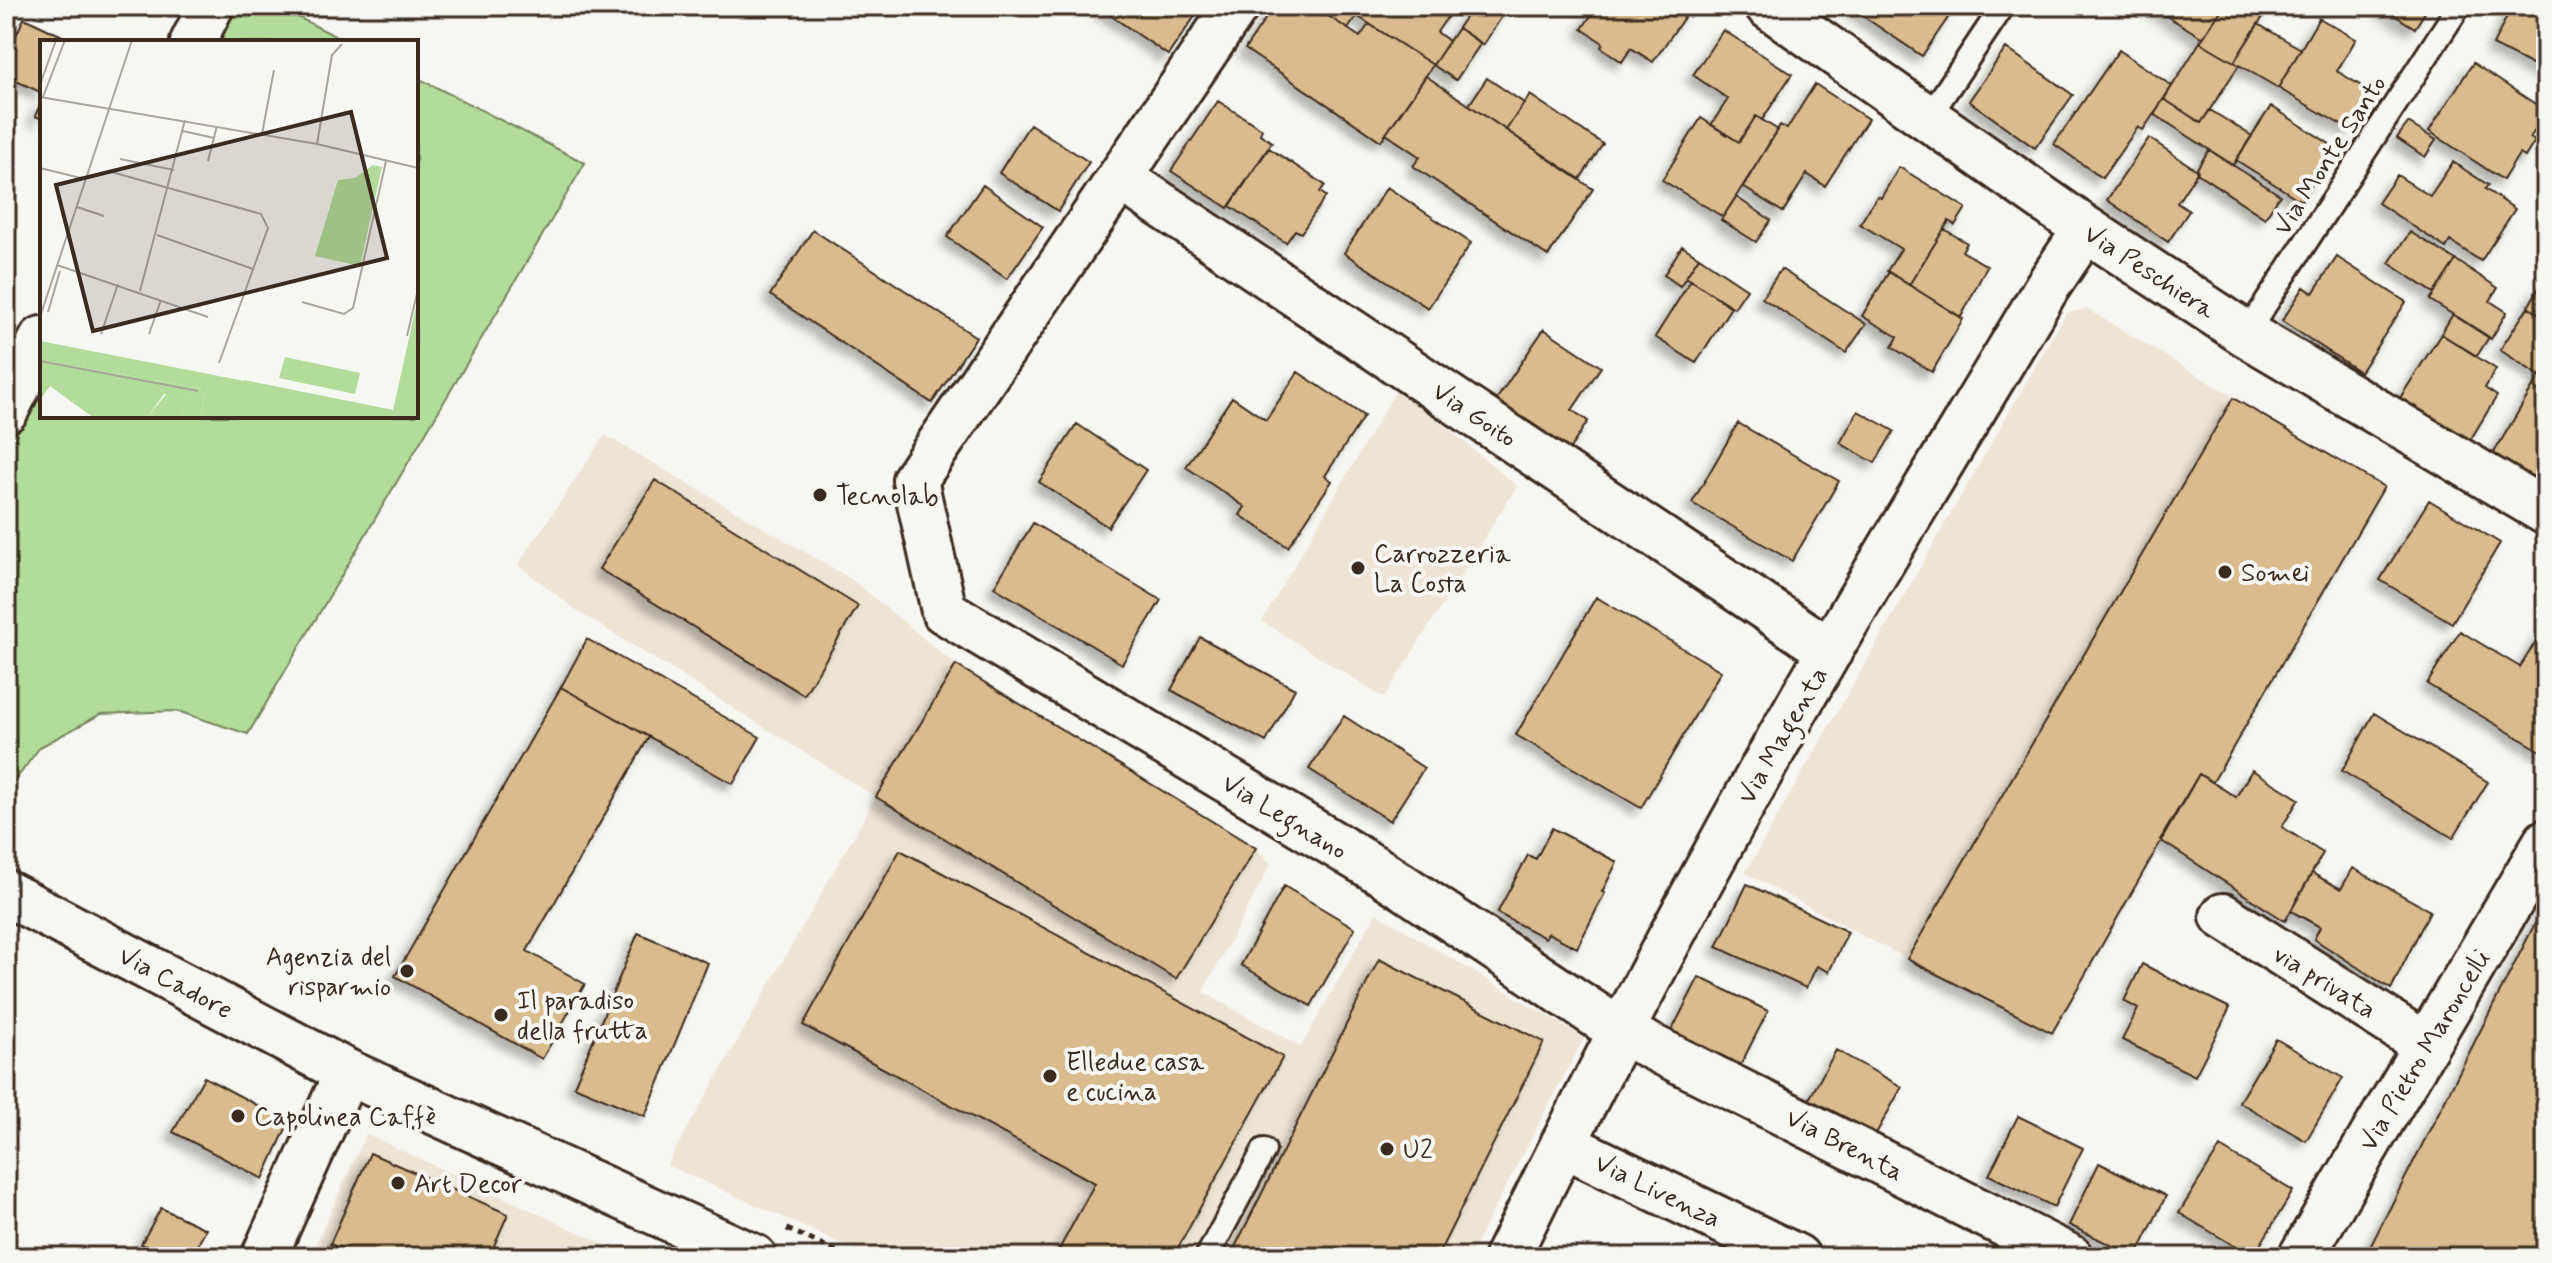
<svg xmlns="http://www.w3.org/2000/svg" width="2552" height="1263" font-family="Mynerve,sans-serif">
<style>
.built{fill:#eee4d4}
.grass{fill:#b1dc99;stroke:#76835c;stroke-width:2}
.building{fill:#dabb8d;stroke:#3b2a1e;stroke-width:2;filter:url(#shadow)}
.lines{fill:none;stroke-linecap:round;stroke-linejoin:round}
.service-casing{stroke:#3b2a1e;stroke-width:28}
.minor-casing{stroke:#3b2a1e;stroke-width:50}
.tertiary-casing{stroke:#3b2a1e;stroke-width:50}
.path{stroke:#3b2a1e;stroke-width:5;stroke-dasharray:6 6;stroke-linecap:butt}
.service{stroke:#f6f6f2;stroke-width:22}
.minor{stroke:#f6f6f2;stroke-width:44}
.tertiary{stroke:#f6f6f2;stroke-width:44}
.poi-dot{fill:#3b2a1e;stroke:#f6f6f2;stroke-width:3}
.labels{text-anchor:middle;stroke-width:8;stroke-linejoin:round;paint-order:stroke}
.street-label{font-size:26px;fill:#3b2a1e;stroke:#f6f6f2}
.poi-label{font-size:26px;fill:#3b2a1e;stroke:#f6f6f2;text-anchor:start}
.inset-road{fill:none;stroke:#aba49d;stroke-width:2}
.view{fill:#3b2a1e;fill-opacity:0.15;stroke:#3b2a1e;stroke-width:4}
.inset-edge{fill:none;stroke:#3b2a1e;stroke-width:4}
</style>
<defs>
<filter id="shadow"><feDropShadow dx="-7" dy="7" stdDeviation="4" flood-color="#0004"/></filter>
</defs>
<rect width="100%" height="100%" fill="#f6f6f2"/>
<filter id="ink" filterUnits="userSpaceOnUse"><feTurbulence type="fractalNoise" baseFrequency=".0125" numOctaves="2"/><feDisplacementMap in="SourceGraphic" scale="16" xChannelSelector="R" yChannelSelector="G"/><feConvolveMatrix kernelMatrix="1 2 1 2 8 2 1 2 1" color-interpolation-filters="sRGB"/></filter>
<g filter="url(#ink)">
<!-- built -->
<path class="built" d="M2087 309 2384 487 2213 782 2199 774 1907 959 1745 873 2066 313Z
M1398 387 1517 486 1384 698 1262 621Z
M605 435 851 579 956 665 1256 848 1271 864 1203 992 1301 1047 1376 913 1584 1038 1469 1257H871L667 1165 876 797 579 612 518 565Z
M366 1134 632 1257H310Z"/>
<!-- grass -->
<path class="grass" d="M232 6H276L347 42H214Z
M416 77 585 163 248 734 177 711 101 714 40 747 14 782 6 777V454L42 383V416H416Z"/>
<!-- building -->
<path class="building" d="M1097 6H1202L1168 55Z
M1274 6H1313L1360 37 1369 24 1433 65 1381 141 1245 49Z
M1313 6H1359L1354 14 1357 16 1348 29Z
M1359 6H1455L1437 32 1449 41 1433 65 1354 14Z
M1473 6H1509L1483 45 1458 28Z
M1597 6H1692L1653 62 1631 48 1622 62 1601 47 1603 43 1582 29Z
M1848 6H1956L1922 56Z
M2150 6H2224L2203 38Z
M2224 6H2270L2234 62 2200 42Z
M2380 6H2429L2415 28Z
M2512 6H2546V72L2493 45Z
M24 18 75 42H42V93L6 76V57Z
M2319 18 2356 39 2337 71 2373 93 2350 130 2278 88Z
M2258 24 2301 49 2278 88 2234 62Z
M1458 28 1481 43 1456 80 1433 65Z
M1723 30 1792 74 1762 120 1756 116 1739 142 1711 125 1728 99 1693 75Z
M2200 42 2239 65 2201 123 2164 99Z
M2006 48 2073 95 2035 148 1969 101Z
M2119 50 2172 86 2143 130 2138 127 2102 178 2054 144Z
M2473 63 2546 111 2530 138 2535 141 2525 157 2519 154 2503 180 2429 131Z
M1426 76 1593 189 1548 256 1413 166 1420 157 1386 134Z
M1487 78 1524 103 1506 130 1469 105Z
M1815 84 1868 119 1825 186 1807 174 1783 212 1743 187 1780 125 1787 129Z
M1530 95 1603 144 1580 179 1506 130Z
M2164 99 2201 123 2210 110 2252 136 2233 165 2154 114Z
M42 100V119L35 116Z
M1218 101 1262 129 1260 134 1272 142 1228 208 1171 171Z
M2271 106 2336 148 2301 201 2236 160Z
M1756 116 1778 130 1723 217 1662 180 1701 118 1739 142Z
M2408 123 2436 140 2425 157 2397 138Z
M1030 124 1089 162 1058 211 999 173Z
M2149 138 2198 171 2177 203 2189 211 2168 242 2107 200Z
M1269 148 1325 185 1320 192 1326 196 1301 233 1295 230 1286 243 1230 206Z
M2209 150 2280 195 2265 218 2197 173 2196 170Z
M2453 162 2488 185 2485 189 2515 209 2481 261 2450 241 2446 248 2378 203 2397 175 2430 196Z
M1899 167 1966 208 1955 225 1949 221 1909 285 1887 271 1901 249 1860 224 1877 196 1881 198Z
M983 185 1043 227 1007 279 947 237Z
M1387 187 1471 243 1428 308 1344 253Z
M1736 197 1771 220 1756 242 1721 220Z
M1944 229 1967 243 1962 251 1987 266 1961 317 1909 285Z
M813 230 976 337 932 403 770 295Z
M2410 232 2456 260 2434 293 2389 263Z
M1682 246 1699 257 1680 286 1664 275Z
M1699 257 1747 289 1734 308 1686 277Z
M2337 257 2406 302 2360 372 2282 321 2304 287 2313 293Z
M2456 260 2498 288 2490 301 2507 312 2491 339 2430 300Z
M1781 269 1866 324 1846 353 1762 298Z
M1889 272 1963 319 1932 372 1892 347 1898 337 1862 316Z
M1691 280 1731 307 1696 363 1655 337Z
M2540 286 2546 290V318L2528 307Z
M2528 307 2546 318V366L2540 376 2500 350Z
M2453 314 2489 337 2477 356 2441 334Z
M1544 329 1601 367 1572 410 1588 421 1565 456 1492 406Z
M2441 334 2496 369 2485 388 2497 396 2469 442 2400 398Z
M2546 366V395L2533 387Z
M1298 372 1364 416 1325 476 1332 481 1288 547 1240 515 1245 507 1186 467 1232 397 1266 420Z
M2533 387 2546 395V462L2533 482 2492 456Z
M2233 398 2384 487 2213 782 2199 774 2052 1033 1907 959Z
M1858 411 1894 431 1875 463 1840 443Z
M1738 423 1839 481 1792 561 1692 503Z
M1077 424 1146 470 1108 527 1039 482Z
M655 480 858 606 804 695 599 569Z
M2429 500 2500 543 2452 623 2380 580Z
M1033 523 1161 600 1122 664 994 587Z
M1596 597 1721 671 1641 808 1516 735Z
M2546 625V754L2427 684 2460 631 2520 667Z
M1200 637 1295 689 1266 742 1171 690Z
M587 639 760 737 733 784 561 687Z
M956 665 1256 848 1176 979 876 797Z
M561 687 649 737 527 951 585 984 542 1059 395 976Z
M2374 713 2488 782 2453 838 2342 771Z
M1344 716 1424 768 1390 821 1309 769Z
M2252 770 2299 799 2282 827 2323 853 2285 921 2160 840 2199 774 2236 797Z
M1552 828 1617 862 1602 892 1605 893 1577 948 1548 933 1545 938 1497 913 1528 855 1536 859Z
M900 850 1283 1057 1173 1257H1055L1095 1183 803 1025Z
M2353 868 2430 911 2391 989 2314 939 2320 927 2291 911 2312 873 2341 889Z
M1747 884 1848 932 1829 972 1817 966 1806 988 1717 947Z
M1284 886 1355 928 1311 1006 1241 965Z
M2546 902V1257H2384L2369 1249Z
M638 933 708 963 645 1116 574 1086Z
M1379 959 1544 1042 1437 1257H1230Z
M2142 964 2230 1008 2195 1076 2122 1040 2138 1009 2124 1001Z
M1699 977 1768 1011 1740 1066 1671 1032Z
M2276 1039 2343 1078 2306 1141 2239 1102Z
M1836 1050 1902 1087 1873 1139 1807 1103Z
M204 1077 289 1122 263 1179 173 1132Z
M2018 1116 2083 1148 2054 1207 1989 1175Z
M2220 1147 2293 1191 2253 1257 2179 1213Z
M370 1153 508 1214 489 1257H361L330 1244Z
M2099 1163 2166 1196 2136 1257 2069 1225Z
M161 1208 206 1229 192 1257H168L141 1244Z
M573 1246 598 1257H568Z"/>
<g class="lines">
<!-- service casing -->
<g class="service-casing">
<path id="service" d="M1928 118 2003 6
M2246 334 2459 6
M1207 1257 1264 1150"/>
</g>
<!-- minor casing -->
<g class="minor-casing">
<path id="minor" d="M1236 6 915 480 944 611 1384 874 1620 1031 2070 1257
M1768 6 2086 229 2246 334 2546 512
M193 42 211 6
M1121 178 1830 651
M6 410 42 339
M6 893 347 1072
M2223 916 2426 1045
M1563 1144 1797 1257
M1507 1257C1608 1052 1715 848 1830 650 1901 528 1975 408 2047 287L2086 229"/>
</g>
<!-- tertiary casing -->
<g class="tertiary-casing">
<path id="tertiary" d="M264 1257 347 1072 754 1257
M2301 1257 2546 842"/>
</g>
<!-- path -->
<path class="path" d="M787 1229 850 1257"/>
<!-- service -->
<use href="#service" class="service"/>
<!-- minor -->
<use href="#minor" class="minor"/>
<!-- tertiary -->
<use href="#tertiary" class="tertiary"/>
</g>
</g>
<!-- markers -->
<g class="poi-dot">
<circle cx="820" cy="495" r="8"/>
<circle cx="1358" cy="568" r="8"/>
<circle cx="2225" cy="572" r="8"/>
<circle cx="407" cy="971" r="8"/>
<circle cx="501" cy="1015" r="8"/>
<circle cx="1050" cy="1076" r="8"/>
<circle cx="238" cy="1116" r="8"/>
<circle cx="1387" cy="1149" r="8"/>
<circle cx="398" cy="1183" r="8"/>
</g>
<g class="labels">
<!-- street labels -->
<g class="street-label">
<text transform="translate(2329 155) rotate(-57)" y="9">Via Monte Santo</text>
<text transform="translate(2150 271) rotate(33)" y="9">Via Peschiera</text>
<text transform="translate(1475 414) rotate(34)" y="9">Via Goito</text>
<text transform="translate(1782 735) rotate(-60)" y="9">Via Magenta</text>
<text transform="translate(1285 816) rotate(31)" y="9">Via Legnano</text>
<text transform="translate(2325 981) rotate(32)" y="9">via privata</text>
<text transform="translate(176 982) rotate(28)" y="9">Via Cadore</text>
<text transform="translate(2424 1050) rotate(-59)" y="9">Via Pietro Maroncelli</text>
<text transform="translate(1845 1144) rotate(27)" y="9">Via Brenta</text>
<text transform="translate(1658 1190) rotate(26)" y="9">Via Livenza</text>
</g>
<!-- poi labels -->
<g class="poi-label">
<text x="836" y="504">Tecnolab</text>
<text x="1374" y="562">Carrozzeria<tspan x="1374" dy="30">La Costa</tspan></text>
<text x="2241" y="581">Somei</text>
<text x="391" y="965" text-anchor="end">Agenzia del<tspan x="391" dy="30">risparmio</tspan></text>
<text x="517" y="1009">Il paradiso<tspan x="517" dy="30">della frutta</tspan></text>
<text x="1066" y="1070">Elledue casa<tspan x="1066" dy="30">e cucina</tspan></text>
<text x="254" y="1125">Capolinea Caffè</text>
<text x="1403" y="1158">U2</text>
<text x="414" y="1192">Art Decor</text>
</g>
</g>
<!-- overview -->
<g transform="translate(40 40)">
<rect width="378" height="378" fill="#f6f6f2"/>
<path d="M333 125 342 127 320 226 275 216 298 140 315 138ZM245 317 320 333 315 354 239 338ZM0 320 160 348 164 355 161 378H141L149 359 124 354 107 378H54L10 346 0 360Z" fill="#b1dc99"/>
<path d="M0 301 378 375V378H161L164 355 160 348 0 320Z" fill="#b1dc99"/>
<path d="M378 258V378H192L197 361 187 357 193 343 202 345 204 340 353 370ZM128 352 149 359 141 378H107Z" fill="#b1dc99"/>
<path d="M358 356a10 10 0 1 1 20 0a10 10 0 1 1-20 0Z" fill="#b1dc99"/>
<path class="inset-road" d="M0 45 16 0M0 57 277 104 378 128M3 57 25 0M143 91 174 98M222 94 234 30M277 104 292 15 302 4M80 119 134 130M168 121 177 86M0 128 45 139M68 131 221 174 228 188 179 323M37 167 64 176M117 195 213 229M17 225 168 277M100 251 145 80M262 262 304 274 313 268 346 121M8 272 20 231M0 277 92 0M61 294 78 244M109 294 121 260M367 296 378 249M0 321 158 351"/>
<path class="view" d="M311 72 347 218 53 291 16 145Z"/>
<rect width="378" height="378" class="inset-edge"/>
</g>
<!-- margin -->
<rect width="2552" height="1263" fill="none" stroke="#f6f6f2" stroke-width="32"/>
<rect x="16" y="16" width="2520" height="1231" fill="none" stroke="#3b2a1e" stroke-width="3" filter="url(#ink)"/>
</svg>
